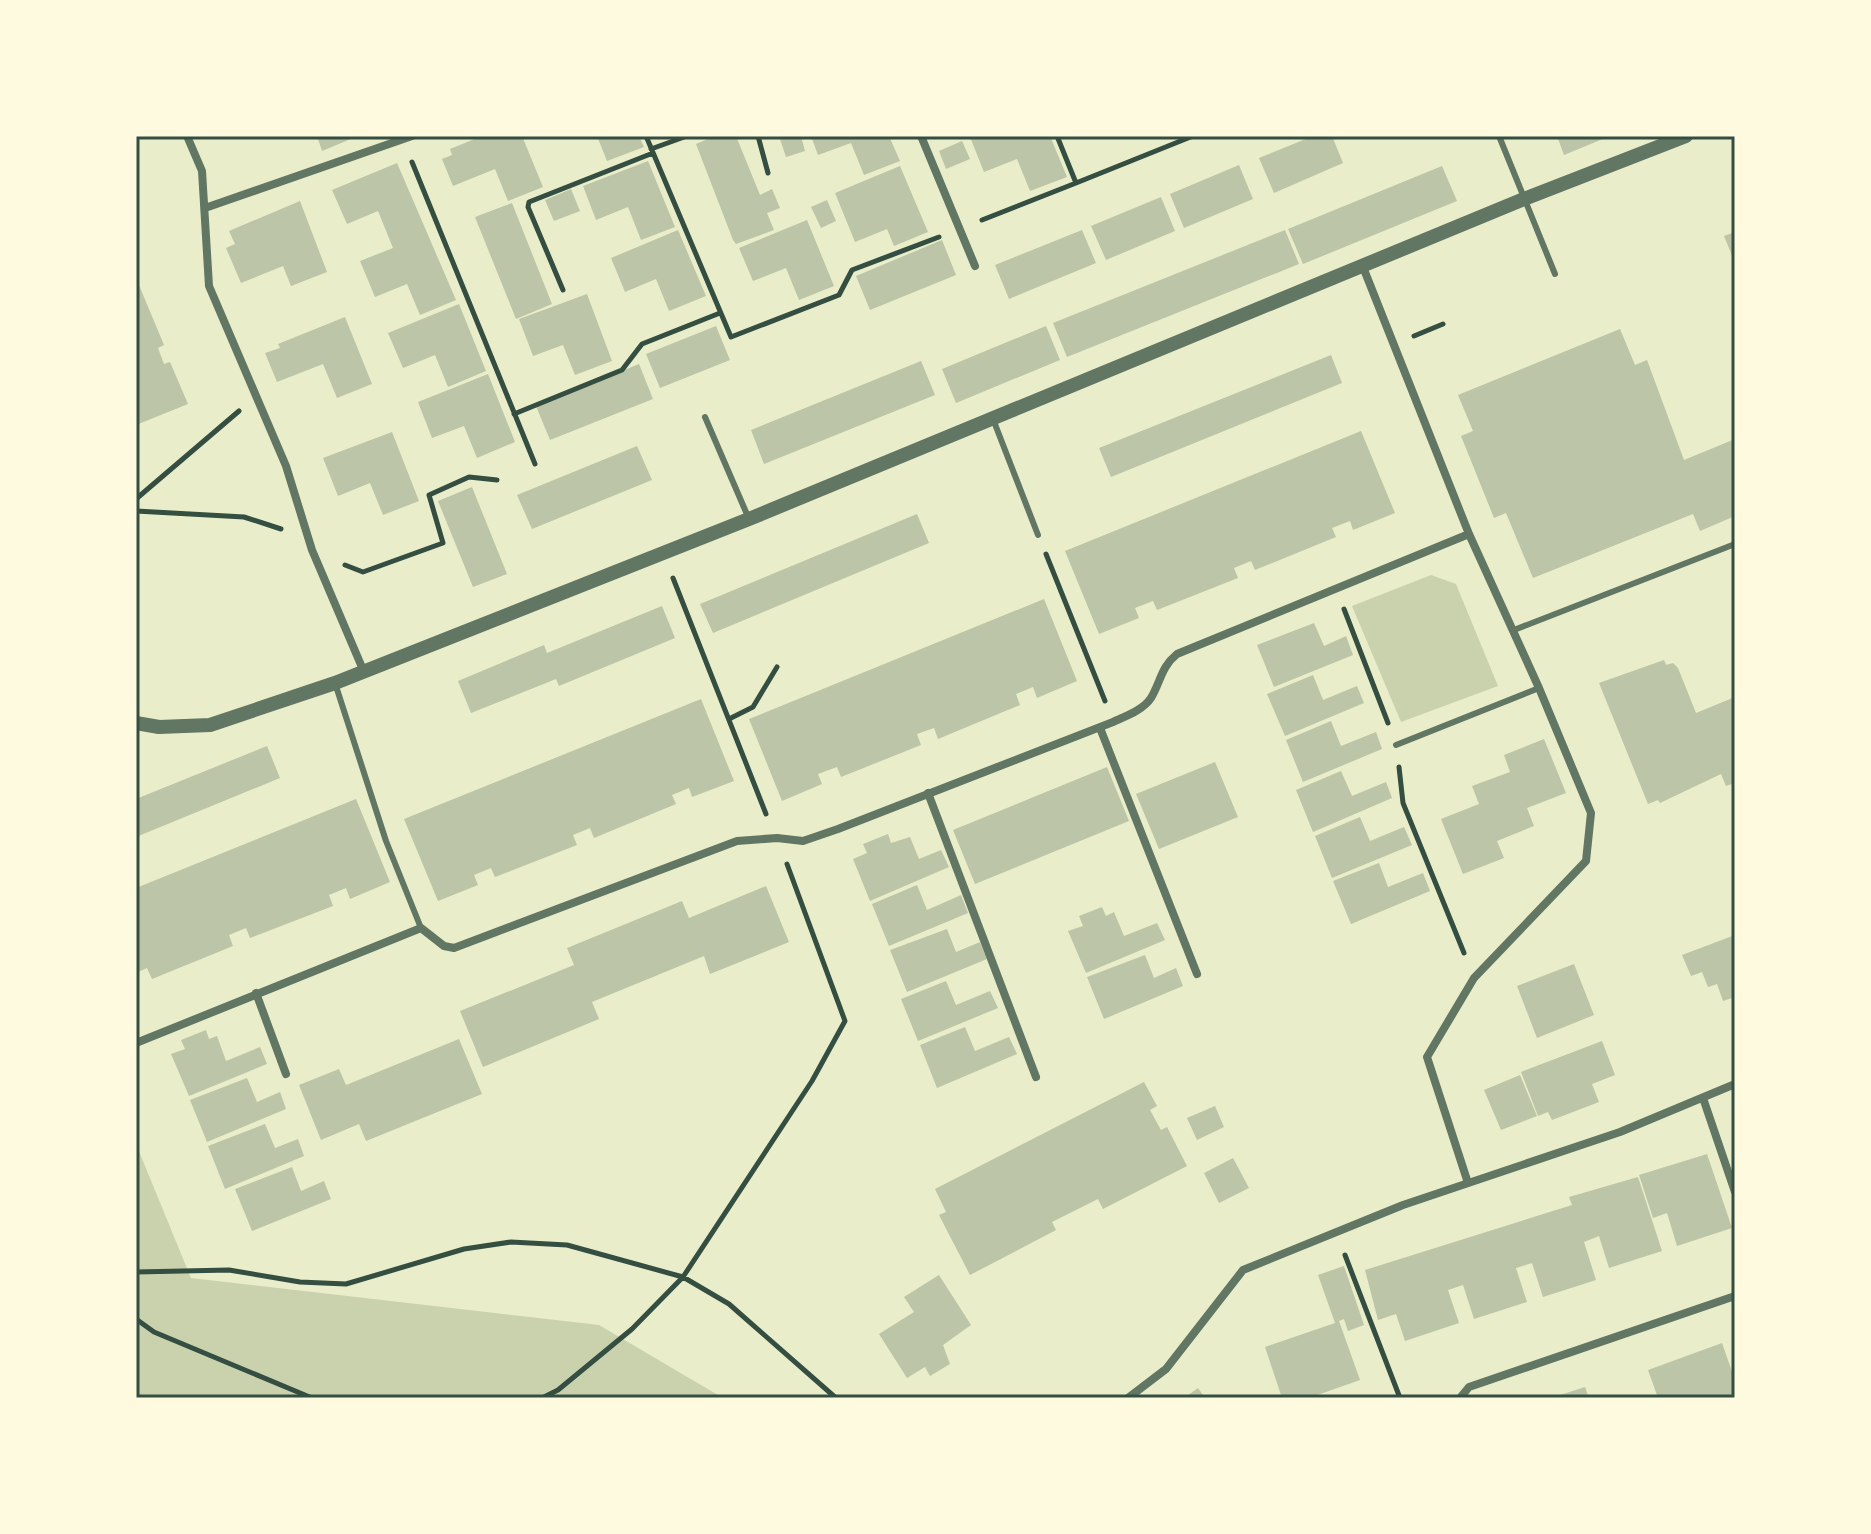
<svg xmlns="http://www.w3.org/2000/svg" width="1871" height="1534" font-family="Figtree,sans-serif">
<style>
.green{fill:#cad2ad}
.building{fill:#bcc5a7}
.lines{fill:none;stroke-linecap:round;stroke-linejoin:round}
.path{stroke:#344e41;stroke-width:5}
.service{stroke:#617663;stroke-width:6}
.minor{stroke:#617663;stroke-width:8}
.tertiary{stroke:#617663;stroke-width:14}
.neatline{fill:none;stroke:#344e41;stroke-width:3}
</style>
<rect width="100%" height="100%" fill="#e9edc9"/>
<!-- green -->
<path class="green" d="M1431 575 1456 584 1498 686 1401 722 1352 606Z
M136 1144 191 1278 599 1325 723 1398H136Z"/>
<!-- building -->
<path class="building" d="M317 136H358L322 151Z
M482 136H522L543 187 508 201 495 169 453 186 442 159 452 155 450 149Z
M597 136H639L644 147 607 161Z
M715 136H736L760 195 772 189 780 208 767 213 774 230 736 244 733 240 696 144Z
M779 136H801L805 151 786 157Z
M811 136H889L900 161 864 175 851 143 818 155Z
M1050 136 1067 177 1030 191 1017 159 984 172 970 137Z
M1313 136H1332L1343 163 1274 193 1259 158Z
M1557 136H1610L1564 155Z
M962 141 970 159 946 169 939 151Z
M648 161 675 227 641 240 628 207 596 220 583 186Z
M397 163 456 300 420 315 407 284 375 297 360 261 393 248 378 211 347 224 332 190Z
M1239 165 1253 199 1184 228 1170 194Z
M900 166 928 232 894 246 887 229 855 242 835 193Z
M1442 166 1457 201 1303 264 1288 229Z
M571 189 580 211 554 221 545 200Z
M1161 197 1175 231 1106 260 1091 226Z
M827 200 836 221 821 228 811 207Z
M300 201 327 272 291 286 283 266 241 283 226 248 235 244 229 231Z
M512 203 552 304 516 319 475 217Z
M807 220 834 286 799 300 786 268 753 281 739 248Z
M678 230 706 296 669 311 656 279 625 292 611 258Z
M1082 230 1096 263 1009 299 995 265Z
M1285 230 1299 264 1067 357 1053 323Z
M1735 232V263L1724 236Z
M942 240 956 275 870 310 856 276Z
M136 278 164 345 158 348 164 364 170 362 188 404 136 425Z
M587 294 612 361 575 375 563 345 533 356 519 319Z
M459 304 486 371 448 387 435 355 403 368 388 333Z
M345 317 372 384 337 398 323 364 277 382 265 353 280 348 278 344Z
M716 326 730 360 660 388 646 354Z
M1046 326 1060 360 956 403 942 369Z
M1620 329 1635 365 1647 360 1684 460 1735 439V516L1700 531 1693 514 1533 578 1506 513 1494 518 1461 436 1473 431 1458 395Z
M1331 355 1342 383 1111 477 1099 448Z
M921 361 935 395 764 464 751 430Z
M639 364 653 399 550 440 536 406Z
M488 374 515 442 477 458 464 426 432 438 418 402Z
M1361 431 1395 513 1353 530 1350 521 1332 528 1336 537 1255 570 1251 561 1234 568 1238 578 1157 610 1153 601 1135 608 1139 618 1099 634 1065 551Z
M392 432 419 501 383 515 370 483 338 496 323 458Z
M637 446 652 480 532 529 517 495Z
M472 487 507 574 473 587 438 501Z
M917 514 929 543 713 633 700 604Z
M1044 599 1077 681 1037 698 1033 687 1016 694 1020 705 938 739 934 728 917 734 921 745 841 777 837 767 818 774 822 784 782 801 749 719Z
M662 606 675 638 559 686 556 679 471 713 458 681 544 645 547 653Z
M1314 623 1324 646 1346 636 1353 655 1274 687 1257 645Z
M1664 660 1666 665 1673 663 1678 668 1696 713 1735 697V783L1726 786 1721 774 1660 803 1658 800 1648 804 1599 683Z
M1313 675 1323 700 1357 686 1364 703 1285 736 1267 694Z
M701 699 734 781 692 797 689 788 672 795 676 804 594 838 590 828 573 835 577 845 495 877 491 868 474 875 478 885 438 901 404 819Z
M1331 721 1341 746 1376 732 1382 749 1303 782 1286 740Z
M1544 739 1566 793 1527 808 1534 826 1497 841 1504 858 1463 874 1441 819 1479 804 1472 786 1510 772 1504 755Z
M267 746 280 778 136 837V799Z
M1215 762 1238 817 1159 849 1136 794Z
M1107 767 1129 821 975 884 953 830Z
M1341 771 1352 796 1386 782 1392 798 1313 832 1296 790Z
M356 799 390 882 350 899 346 888 329 895 333 906 250 938 246 928 229 935 233 946 152 979 147 968 136 973V888Z
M1360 817 1370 841 1404 827 1412 845 1332 878 1315 836Z
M888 834 891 843 910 837 919 859 941 850 949 867 870 901 853 859 867 853 863 844Z
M1379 863 1388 887 1423 873 1430 891 1351 924 1333 881Z
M917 885 927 910 961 895 968 913 889 946 872 904Z
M766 886 789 942 710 974 704 956 592 1002 599 1019 483 1067 460 1011 574 965 567 948 682 901 689 918Z
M1102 907 1106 916 1114 912 1124 936 1157 923 1165 940 1086 973 1068 931 1083 926 1079 916Z
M947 929 956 952 980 942 987 959 907 992 890 950Z
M1735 935V997L1723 1001 1717 984 1708 987 1702 972 1691 976 1682 955Z
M1145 955 1154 978 1176 968 1183 986 1104 1019 1087 977Z
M1574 964 1594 1015 1537 1038 1517 986Z
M946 981 956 1005 990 991 998 1008 918 1041 901 999Z
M965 1027 975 1051 1009 1037 1017 1054 937 1088 920 1045Z
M206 1030 209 1039 217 1036 226 1061 260 1047 267 1064 189 1096 171 1054 185 1049 181 1040Z
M459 1039 482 1094 366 1141 359 1124 321 1140 299 1085 339 1069 346 1085Z
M1602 1041 1615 1075 1592 1084 1599 1102 1552 1120 1548 1112 1538 1116 1521 1072Z
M1520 1075 1537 1116 1501 1130 1484 1090Z
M247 1078 257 1102 280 1092 286 1109 207 1142 190 1100Z
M1144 1082 1157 1106 1150 1110 1161 1130 1167 1127 1187 1166 1103 1209 1098 1199 1052 1222 1056 1230 970 1275 939 1215 946 1212 935 1189Z
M1215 1106 1224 1127 1197 1140 1187 1118Z
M265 1124 275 1148 298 1139 304 1156 225 1189 208 1146Z
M1707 1154 1732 1228 1677 1246 1667 1213 1653 1218 1639 1175Z
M1233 1158 1249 1188 1219 1203 1204 1173Z
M292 1167 301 1191 324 1181 331 1199 252 1231 235 1189Z
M1638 1177 1662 1251 1609 1268 1599 1236 1584 1242 1596 1280 1543 1297 1532 1263 1516 1268 1527 1302 1474 1319 1463 1285 1448 1290 1459 1323 1405 1341 1396 1314 1378 1320 1365 1270 1572 1205 1569 1197Z
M1344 1266 1364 1325 1348 1331 1344 1319 1339 1321 1360 1380 1309 1398H1282L1265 1347 1335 1323 1318 1275Z
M939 1275 971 1325 943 1345 950 1364 930 1376 925 1367 907 1378 879 1334 914 1312 904 1297Z
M1722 1343 1735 1380V1395L1658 1398 1648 1370Z
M1585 1387 1589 1398H1554V1397Z
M1198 1388 1205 1398H1184Z"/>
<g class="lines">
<!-- path -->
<path class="path" d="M646 136 731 337 839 295 852 270 939 237
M758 136 768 173
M1057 136 1076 183 1193 136
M651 149 687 136
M412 162 535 464
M982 220 1076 183
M563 290 528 207 529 202 653 153
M1414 336 1443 324
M514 414 622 370 642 344 720 313
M136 499 239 411
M136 511 244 517 281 529
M1046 554 1105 701
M345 565 363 572 443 543 429 495 469 477 497 480
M673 578 766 814
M1344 609 1388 723
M729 719 753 707 777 667
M1399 767 1403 803 1464 953
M1345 1255 1400 1398
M136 1272 229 1270 300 1282 346 1284 464 1249 511 1242 567 1245 683 1277 729 1304 836 1398
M136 1319 154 1332 312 1398
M542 1398 558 1390 632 1329 683 1277 812 1081 845 1021 787 864"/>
<!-- service -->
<path class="service" d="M1499 136 1555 274
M705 417 749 519
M993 419 1038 535
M1514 630 1735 544
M335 683 386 841 421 928
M1396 745 1539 688"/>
<!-- minor -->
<path class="minor" d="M187 136 202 171 209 286 286 466 312 550 364 672
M921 136 975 266
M205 208 412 136
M1363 267 1469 534 1539 688 1591 813 1586 861 1474 978 1427 1057 1468 1183
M1100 728 1197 974
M928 793 1036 1077
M256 993 286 1074
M136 1043 421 928 444 946 454 948 737 841 777 838 803 841 838 829 1113 722C1126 716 1143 710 1151 698 1161 681 1161 667 1177 654L1469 534
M1703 1098 1735 1192
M1128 1398 1166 1369 1243 1270 1403 1205 1620 1132 1735 1084
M1460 1398 1469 1387 1735 1296"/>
<!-- tertiary -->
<path class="tertiary" d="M136 723 159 727 210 725 335 683 749 519 1524 199 1686 136"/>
</g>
<!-- border -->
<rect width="1871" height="1534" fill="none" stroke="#fefae0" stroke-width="276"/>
<rect x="138" y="138" width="1595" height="1258" class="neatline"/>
</svg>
